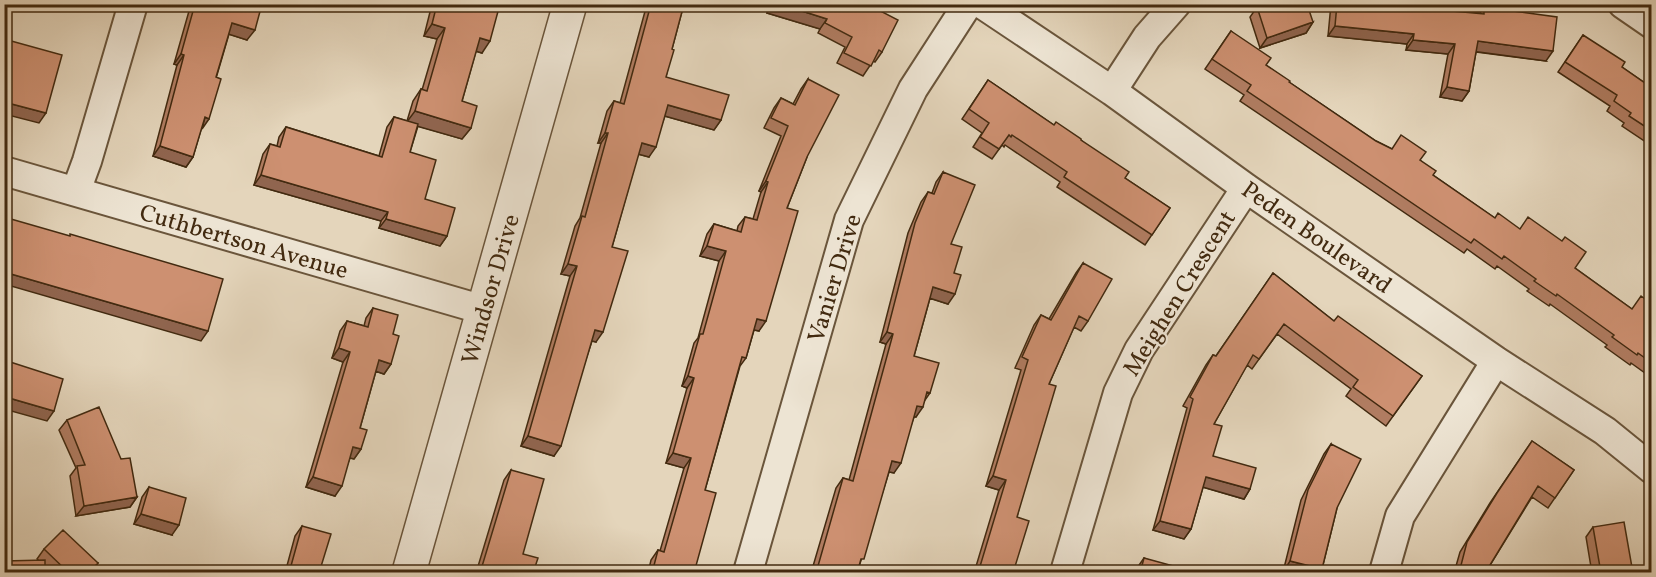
<svg xmlns="http://www.w3.org/2000/svg" width="1656" height="577" font-family="Vollkorn,serif">
<style>
.lines{fill:none;stroke-linecap:round;stroke-linejoin:round}
.minor-casing{stroke:#6a553b;stroke-width:32}
.tertiary-casing{stroke:#6a553b;stroke-width:36}
.minor{stroke:#ede4d3;stroke-width:28}
.tertiary{stroke:#ede4d3;stroke-width:33}
.wall{fill:#b07c61;stroke:#422a10;stroke-width:1.5}
.shaded-wall{fill:#90654f;stroke:#422a10;stroke-width:1.5}
.building{fill:#cd9071;stroke:#422a10;stroke-width:1.5}
.labels{text-anchor:middle;stroke-width:4.5;stroke-linejoin:round;paint-order:stroke}
.street-label{font-size:24px;fill:#422a10;stroke:#ede4d3}
</style>
<rect width="100%" height="100%" fill="#e4d5bb"/>
<filter id="stains"><feTurbulence type="fractalNoise" baseFrequency=".00333" numOctaves="4"/><feColorMatrix values="0 0 0 0 .2 0 0 0 0 .09 0 0 0 0 .02 0 0 0 .5 -.17"/></filter>
<radialGradient id="worn" r=".72"><stop offset=".6" stop-color="#630" stop-opacity="0"/><stop offset="1" stop-color="#630" stop-opacity=".3"/></radialGradient>
<g class="lines">
<!-- minor casing -->
<g class="minor-casing">
<path id="minor" d="M982 4 1112 91 1246 188 1496 361 1605 431 1652 469
M1623 4 1652 24
M1112 91 1147 37 1176 4
M4 171 484 310
M76 191 87 161 133 4
M748 572 849 220 913 89 968 4
M1065 572 1118 393 1139 350 1246 188
M1384 572 1400 516 1496 361"/>
</g>
<!-- tertiary casing -->
<g class="tertiary-casing">
<path id="tertiary" d="M409 572 570 4"/>
</g>
<!-- minor -->
<use href="#minor" class="minor"/>
<!-- tertiary -->
<use href="#tertiary" class="tertiary"/>
</g>
<!-- wall -->
<path class="wall" d="M191 4H262L247 40 229 34 193 157 186 167 153 156 177 65 174 64Z
M432 4H500L482 53 476 51 462 101 471 128 462 139 418 126 410 152 425 199 447 236 440 246 379 228 381 221 254 185 263 154 270 144 277 146 279 137 286 127 379 156 387 127 394 117 407 121 413 101 421 89 422 90 437 39 424 36Z
M647 4H684L672 49 666 77 721 120 714 130 665 116 649 157 638 154 612 247 596 342 592 341 554 456 521 446 570 276 561 274 575 226 580 218 601 143H598L607 111 614 101 620 103Z
M770 4H867L882 52 875 62 873 61 863 76 837 63 845 47 818 33 820 29 767 13Z
M1331 4H1408V7L1480 13 1484 7 1546 61 1476 52 1469 91 1462 101 1440 97 1448 54 1406 50 1407 44 1328 36Z
M1257 7 1313 22 1306 33 1260 48 1250 17Z
M1231 31 1266 65 1289 82 1376 141 1392 149 1420 160 1433 175 1495 218 1575 268 1632 309 1652 304V378L1631 363 1630 365 1605 347 1607 345 1550 304 1549 306 1527 291 1529 289 1497 266 1495 269 1467 249 1464 253 1240 101 1244 95 1205 69Z
M1583 35 1622 67 1652 88V146L1622 126 1624 123 1607 111 1610 106 1558 72Z
M808 79 807 157 787 208 759 331 754 330 746 358 740 366 705 490 694 573H648L651 560 658 550 660 551 684 468 666 463 687 388 682 386 694 343 698 338 719 261 700 256 707 234 714 224 737 231 738 226 745 217 753 219 761 192 759 191 781 136 764 128 774 108 781 98 793 104 801 89Z
M988 80 1054 125 1081 140 1125 178 1170 208 1145 245 1057 187 1060 182 1005 145 1004 147 1002 145 992 159 973 147 982 133 962 119Z
M943 172 954 273 948 304 930 298 914 356 930 393 925 400 916 417H914L894 473 889 472 857 573H811L836 488 843 478 849 480 886 344 880 342 908 233 921 202 928 192 932 193 936 182Z
M1083 263 1088 321 1081 331 1074 327 1049 384 1017 517 1013 573H974L999 490 986 486 1021 370 1015 368 1034 325 1041 315 1049 319 1076 273Z
M1273 273 1334 321 1422 376 1386 426 1346 396 1351 389 1277 334 1252 369 1247 365 1214 424 1213 456 1250 489 1244 499 1203 487 1191 529 1184 539 1153 530 1187 408 1183 406 1206 365 1213 355 1216 356Z
M373 308 393 334 391 364 384 374 376 371 360 428 361 449 354 459 350 458 335 496 306 487 343 362 332 358 340 331 347 321 364 326 366 318Z
M67 420 121 459 137 497 130 507 76 516 70 476 76 468 59 430Z
M1532 441 1574 470 1548 508 1532 497 1487 570 1494 572 1454 573 1460 552 1490 503Z
M1331 444 1337 508 1322 569 1320 573H1287L1283 572 1301 500 1324 454Z
M511 470 523 554 533 573H476L504 480Z
M149 487 172 535 134 524 142 497Z
M302 526 319 573H285L295 536Z
M1593 527 1633 573H1592L1586 537Z
M44 549 98 563 93 570 95 573H52L37 559Z
M1144 558 1175 573H1136L1137 568Z"/>
<!-- shaded-wall -->
<path class="shaded-wall" d="M773 4H780L827 19 820 29 767 13Z
M1313 22 1306 33 1260 48 1267 38Z
M232 23 255 30 247 40 225 33Z
M432 24 445 28 437 39 424 36Z
M1335 26 1414 34 1407 44 1328 36Z
M480 38 490 41 482 53 472 50Z
M1413 40 1455 44 1448 54 1406 50Z
M1478 41 1553 51 1546 61 1471 51Z
M181 54 184 55 177 65 174 64Z
M1447 87 1469 91 1462 101 1440 97Z
M4 102 46 113 39 123 4 114Z
M668 105 721 120 714 130 661 115Z
M415 111 471 128 462 139 406 123Z
M205 117 209 119 202 129Z
M605 133H608L601 143H598Z
M642 143 656 147 649 157 634 153Z
M160 146 193 157 186 167 153 156Z
M261 175 388 212 381 221 254 185Z
M766 181 768 182 761 192 759 191Z
M386 219 447 236 440 246 379 228Z
M707 246 726 251 719 261 700 256Z
M568 264 577 266 570 276 561 274Z
M4 272 208 331 201 341 4 284Z
M933 287 955 294 948 304 926 297Z
M757 319 766 321 759 331 750 329Z
M595 330 603 332 596 342 588 340Z
M887 332 893 334 886 344 880 342Z
M339 348 350 352 343 362 332 358Z
M379 360 391 364 384 374 372 370Z
M688 376 694 378 687 388 682 386Z
M9 398 54 411 47 421 4 409V405Z
M917 406 923 407 916 417 910 416Z
M528 436 561 446 554 456 521 446Z
M353 447 361 449 354 459 346 457Z
M673 453 691 458 684 468 666 463Z
M892 461 901 463 894 473 885 471Z
M993 476 1006 480 999 490 986 486Z
M313 477 342 486 335 496 306 487Z
M1206 477 1250 489 1244 499 1199 486Z
M137 497 130 507 76 516 84 506Z
M141 514 179 525 172 535 134 524Z
M1160 521 1191 529 1184 539 1153 530Z
M1290 561 1322 569 1320 573H1287L1283 572Z"/>
<!-- building -->
<path class="building" d="M195 4H262L255 30 232 23 216 77 221 79 209 119 205 117 193 157 160 146 184 55 181 54Z
M437 4H500L490 41 480 38 462 101 477 106 471 128 415 111 421 89 427 91 445 28 432 24Z
M651 4H684L672 49 674 50 666 77 729 95 721 120 668 105 656 147 642 143 612 247 628 251 603 332 595 330 561 446 528 436 577 266 568 264 582 216 585 217 608 133H605L614 101 624 104Z
M780 4H867L898 20 882 52 879 50 871 66 844 53 852 37 825 23 827 19Z
M1265 4H1307L1313 22 1267 38 1257 7Z
M1337 4H1408V7L1484 14V7L1557 17 1553 51 1478 41 1469 91 1447 87 1455 44 1413 40 1414 34 1335 26Z
M1231 31 1271 58 1266 65 1290 81 1289 82 1376 141 1392 149 1401 135 1426 152 1420 160 1436 171 1433 175 1495 218 1498 213 1520 229 1528 217 1562 241 1565 237 1586 252 1575 268 1632 309 1641 296 1652 304V363L1638 353 1637 355 1612 337 1614 335 1557 294 1556 296 1534 281 1536 279 1504 256 1502 259 1474 239 1471 243 1247 91 1251 85 1212 59Z
M1583 35 1625 62 1622 67 1652 88V131L1629 116 1631 113 1614 101 1617 95 1565 62Z
M4 39 62 55 46 113 4 102Z
M808 79 839 95 807 157 787 208 798 211 766 321 757 319 746 358 742 357 705 490 716 493 694 573H652L658 550 664 552 691 458 673 453 694 378 688 376 700 334H703L726 251 707 246 714 224 741 232 745 217 757 220 768 182 766 181 788 126 771 118 781 98 795 105Z
M988 80 1054 125 1056 122 1081 139V140L1129 172 1125 178 1170 208 1152 235 1064 177 1067 172 1012 135 1011 137 1009 135 999 149 980 137 989 123 969 109Z
M394 117 418 124 410 152 436 160 425 199 455 208 447 236 386 219 388 212 261 175 270 144 280 147 286 127 382 157Z
M943 172 975 185 951 244 962 247 954 273 961 275 955 294 933 287 914 356 939 363 930 393 927 392 923 407 917 406 901 463 892 461 864 559H861L857 573H816L843 478 853 481 893 334 887 332 915 223 928 192 934 194Z
M4 217 70 236V234L223 279 208 331 4 272Z
M1083 263 1112 279 1088 321 1079 316 1049 384 1056 386 1017 517 1029 521 1013 573H978L1006 480 993 476 1028 360 1022 357 1041 315 1051 320Z
M1273 273 1334 321 1338 316 1422 376 1393 416 1353 387 1358 380 1284 324 1259 359 1253 355 1214 424 1222 426 1213 456 1256 468 1250 489 1206 477 1191 529 1160 521 1193 399 1190 397 1213 355 1216 356Z
M373 308 398 315 393 334 399 336 391 364 379 360 360 428 367 430 361 449 353 447 342 486 313 477 350 352 339 348 347 321 368 327Z
M4 360 63 379 54 411 9 398 7 406 4 405Z
M99 407 121 459 130 458 137 497 84 506 77 466 85 465 67 420Z
M1532 441 1574 470 1555 498 1538 486 1487 570 1494 573H1459L1467 542 1497 493Z
M1331 444 1361 459 1337 508 1322 569 1290 561 1308 490Z
M511 470 544 479 523 554 538 558 533 573H480Z
M149 487 186 498 179 525 141 514Z
M1624 522 1633 573H1601L1593 527Z
M302 526 331 534 319 573H289Z
M63 530 98 563 92 569 95 573H69L44 549Z
M1144 558 1177 567 1175 573H1140Z
M45 560V573H4V561Z"/>
<g class="labels">
<!-- street labels -->
<g class="street-label">
<text transform="translate(1317 237) rotate(35)" y="8">Peden Boulevard</text>
<text transform="translate(244 241) rotate(16)" y="8">Cuthbertson Avenue</text>
<text transform="translate(834 278) rotate(-73)" y="8">Vanier Drive</text>
<text transform="translate(490 289) rotate(-74)" y="8">Windsor Drive</text>
<text transform="translate(1179 293) rotate(-58)" y="8">Meighen Crescent</text>
</g>
</g>
<!-- margin -->
<rect width="1656" height="577" fill="none" stroke="#e4d5bb" stroke-width="24"/>
<rect x="6" y="6" width="1644" height="565" fill="none" stroke="#422a10" stroke-width="3"/>
<rect x="12" y="12" width="1632" height="553" fill="none" stroke="#422a10" stroke-width="1.5"/>
<rect width="100%" height="100%" filter="url(#stains)"/>
<rect width="100%" height="100%" fill="url(#worn)"/>
</svg>
